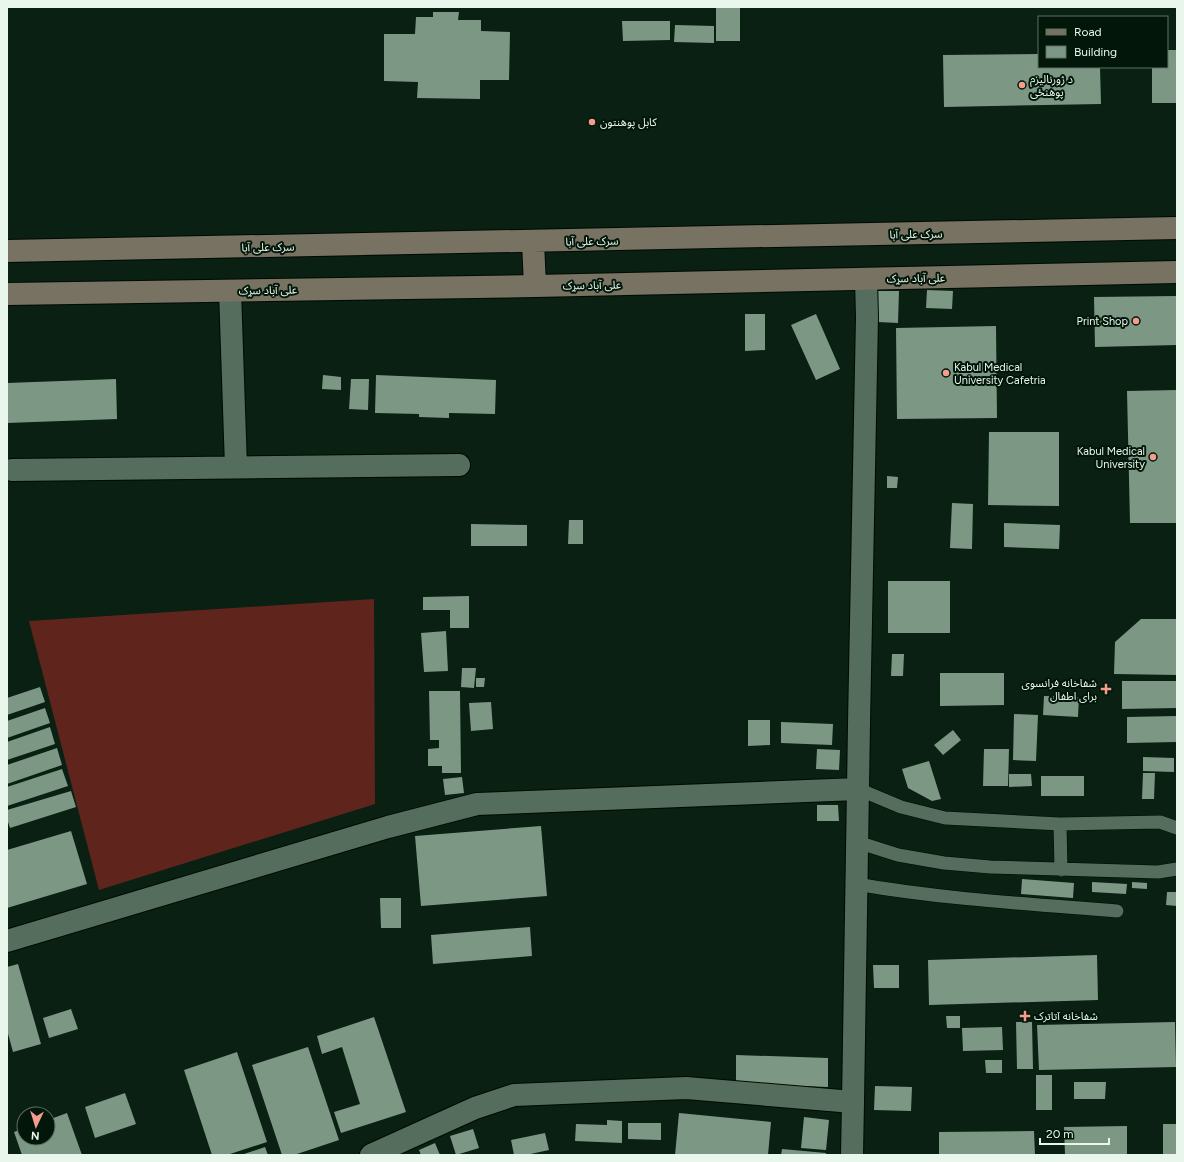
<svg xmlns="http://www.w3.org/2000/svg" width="1184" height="1162" font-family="Figtree,'Noto Sans Arabic',sans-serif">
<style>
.grass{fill:#5f251c}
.building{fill:#7d9785}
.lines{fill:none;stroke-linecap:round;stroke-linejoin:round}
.lane-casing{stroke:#000a02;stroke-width:14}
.street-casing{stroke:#000a02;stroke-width:24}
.secondary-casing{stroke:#000a02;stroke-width:24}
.lane{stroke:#546d5c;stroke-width:13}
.street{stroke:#546d5c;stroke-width:22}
.secondary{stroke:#787262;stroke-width:22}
.poi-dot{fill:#f49d8d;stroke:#02170a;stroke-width:1.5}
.labels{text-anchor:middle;stroke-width:4;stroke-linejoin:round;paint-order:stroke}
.poi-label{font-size:11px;fill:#e8f6ec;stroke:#02170a;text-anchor:start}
.street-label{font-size:11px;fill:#e8f6ec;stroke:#02170a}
</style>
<rect width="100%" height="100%" fill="#092013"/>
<!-- grass -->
<path class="grass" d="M374 599 375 804 99 890 29 621Z"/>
<!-- building -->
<path class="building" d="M716 7H740V41H716Z
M433 12H459L458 20H481V31L510 32 509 80H480V99L417 98 418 82 384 81V34H415L416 17H433Z
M622 21H670V40L623 41Z
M675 25 714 26V43L674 42Z
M1167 50H1177V103H1152V67H1167Z
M1039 54V67H1100L1101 104 944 107 943 55Z
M927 290 953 291 952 309 926 308Z
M878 291H899L898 323 878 322Z
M1177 296V345L1095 347 1094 297Z
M745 314H765V350L745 351Z
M816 314 840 369 816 380 791 325Z
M996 326 997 418 897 419 896 328Z
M323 375 341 377V390L322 389Z
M376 375 496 380 495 414 449 413V418L419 417V414L375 413Z
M116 379 117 419 7 423V383Z
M351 379H369L368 410 349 409Z
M1177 390V523H1130L1127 391Z
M989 432H1059V506L988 505Z
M887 476 898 477 897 488H887Z
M952 503 973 504 972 549 950 548Z
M569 520H583V544H568Z
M1004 523 1060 525 1059 549 1004 547Z
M471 524 527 525V546H471Z
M888 581H950V633H888Z
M469 596V628H450V610H423V597Z
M1141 619H1177V675L1114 674 1115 642Z
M446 631 448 671 424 672 421 633Z
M892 654H904L903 676H891Z
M462 668H476L474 688 461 687Z
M940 673H1004V705L940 706Z
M476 678H485L484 687H476Z
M1122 681H1177V708L1122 709Z
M40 687 45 702 7 715V698Z
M429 691H460L461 773H442V766H428V749L439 748V740H430Z
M1044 696 1079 697 1078 717 1043 715Z
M491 702 493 729 471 731 469 703Z
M45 708 50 723 7 738V721Z
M1014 714 1038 715 1036 761 1013 760Z
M1177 716V742L1127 743V717Z
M748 720H770V745L748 746Z
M781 722 833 724 832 745 781 743Z
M50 727 55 744 7 760V742Z
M953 730 961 740 943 755 934 745Z
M57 748 62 765 7 784V765Z
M817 749 840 750 839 770 816 769Z
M984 749H1009L1008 786H983Z
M1143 757 1174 758V772L1143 771Z
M929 761 941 799 932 801 908 788 902 769Z
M62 769 68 786 7 806V787Z
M1143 773H1155L1154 799H1142Z
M1009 774H1031L1032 786 1009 787Z
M1041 776H1084V796H1041Z
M462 777 464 793 445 795 443 779Z
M71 791 76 807 10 828 7 819V810Z
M817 805H838L839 821H817Z
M541 826 547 896 421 906 415 836Z
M71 831 87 884 7 908V850Z
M1022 879 1074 883 1073 898 1021 894Z
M1092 882 1127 884 1126 894 1092 892Z
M1132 882 1147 883V889L1132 888Z
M1167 892H1177V906L1166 905Z
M380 898H401V928H381Z
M530 927 532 956 433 964 431 935Z
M1097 955 1098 1000 929 1005 928 960Z
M18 964 41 1044 13 1052 7 1030V967Z
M873 965H899V988H874Z
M71 1009 78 1029 49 1038 43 1018Z
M946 1016H960V1028H947Z
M374 1017 406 1112 341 1133 334 1112 360 1104 342 1047 322 1054 317 1036Z
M1016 1022H1032L1033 1069H1017Z
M1175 1022 1176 1067 1039 1070 1037 1025Z
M1002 1027 1003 1050 963 1051 962 1028Z
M308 1047 339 1140 294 1155H282L252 1065Z
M237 1052 267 1142 227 1155H212L184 1070Z
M736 1055 828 1058V1087L736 1084Z
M985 1060H1002V1073H986Z
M1036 1075H1052V1110H1036Z
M1074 1082H1106L1105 1099H1074Z
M875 1086 912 1087 911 1111 874 1110Z
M125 1093 136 1124 95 1138 85 1107Z
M67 1113 82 1155H22L14 1132 24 1128V1138H48V1120Z
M679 1113 771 1122 768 1155H675Z
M804 1117 829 1120 826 1150 801 1148Z
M607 1120 622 1121V1143L575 1141 576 1124 607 1125Z
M628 1123H661V1140L628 1139Z
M1163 1124H1177V1155H1163Z
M1127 1126V1155H1065L1064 1127Z
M473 1129 479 1148 456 1155 450 1136Z
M1034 1131 1035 1155H939V1132Z
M545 1133 549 1150 526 1155H514L511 1140Z
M435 1143 440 1155H421L419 1150Z
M265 1147 268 1155H241Z
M782 1149 826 1153V1155H781Z"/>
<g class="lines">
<!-- lane casing -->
<g class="lane-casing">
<path id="lane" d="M858 789 901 807 945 818 1060 824 1160 822 1177 828
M1060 824 1061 870
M857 842 898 855 944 863 990 867 1158 872 1177 869
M856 884C942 899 1030 904 1117 911"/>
</g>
<!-- street casing -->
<g class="street-casing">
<path id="street" d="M230 291 236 467
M12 470 459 465
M7 941 388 827 477 804 858 789
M853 1102C857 840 861 579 867 317L866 279
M371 1155 475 1108 514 1095 686 1088 853 1102 852 1155"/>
</g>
<!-- secondary casing -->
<g class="secondary-casing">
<path id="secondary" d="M533 242 535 286
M7 251 1177 228
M7 294 535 286 1177 272"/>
</g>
<!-- lane -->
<use href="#lane" class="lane"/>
<!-- street -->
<use href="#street" class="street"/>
<!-- secondary -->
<use href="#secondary" class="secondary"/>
</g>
<!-- markers -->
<g class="poi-dot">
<circle cx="1022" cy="85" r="4"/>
<circle cx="592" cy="122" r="4"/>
<circle cx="1136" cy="321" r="4"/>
<circle cx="946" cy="373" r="4"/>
<circle cx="1153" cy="457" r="4"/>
<path d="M1104 683h4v4h4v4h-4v4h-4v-4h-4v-4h4z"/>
<path d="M1023 1010h4v4h4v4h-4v4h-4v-4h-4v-4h4z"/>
</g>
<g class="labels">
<!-- poi labels -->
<g class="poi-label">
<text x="1030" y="83">د ژورنالیزم<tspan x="1030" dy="13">پوهنحٔی</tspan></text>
<text x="600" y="126">کابل پوهنتون</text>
<text x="1128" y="325" text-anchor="end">Print Shop</text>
<text x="954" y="371">Kabul Medical<tspan x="954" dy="13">University Cafetria</tspan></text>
<text x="1145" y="455" text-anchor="end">Kabul Medical<tspan x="1145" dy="13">University</tspan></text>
<text x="1097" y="687" text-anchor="end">شفاخانه فرانسوی<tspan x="1097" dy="13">برای اطفال</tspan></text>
<text x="1034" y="1020">شفاخانه آتاترک</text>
</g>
<!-- street labels -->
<g class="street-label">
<text transform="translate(916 234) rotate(-1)" y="4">سرک علی آبا</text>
<text transform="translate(592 241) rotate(-1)" y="4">سرک علی آبا</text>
<text transform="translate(268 247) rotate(-1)" y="4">سرک علی آبا</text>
<text transform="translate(916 278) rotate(-1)" y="4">علی آباد سړک</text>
<text transform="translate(592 285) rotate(-1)" y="4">علی آباد سړک</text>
<text transform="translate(268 290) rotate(-1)" y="4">علی آباد سړک</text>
</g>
</g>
<!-- border -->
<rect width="1184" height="1162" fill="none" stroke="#e8f6ec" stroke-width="16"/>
<!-- legend -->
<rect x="1038" y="16" width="130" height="52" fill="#02170a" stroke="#5e7064"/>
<rect x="1046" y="29" width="20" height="6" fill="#787262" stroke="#5e7064"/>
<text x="1074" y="36" font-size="12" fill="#e8f6ec">Road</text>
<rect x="1046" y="46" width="20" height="12" fill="#7d9785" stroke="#5e7064"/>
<text x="1074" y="56" font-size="12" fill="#e8f6ec">Building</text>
<!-- north arrow -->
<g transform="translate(36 1126) rotate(184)"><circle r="19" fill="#02170a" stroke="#5e7064"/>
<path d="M0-3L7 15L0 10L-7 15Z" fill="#f49d8d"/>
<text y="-6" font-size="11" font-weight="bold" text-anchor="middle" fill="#e8f6ec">N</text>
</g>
<!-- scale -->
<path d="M1040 1138v6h69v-6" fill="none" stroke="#e8f6ec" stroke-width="2"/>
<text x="1046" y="1138" font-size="12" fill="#e8f6ec" stroke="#02170a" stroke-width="3" paint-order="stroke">20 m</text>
</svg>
